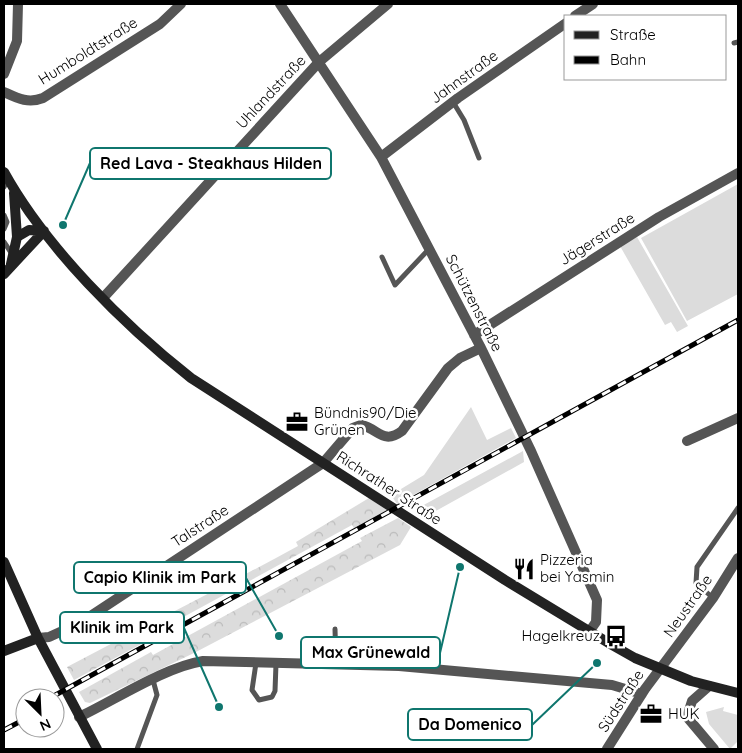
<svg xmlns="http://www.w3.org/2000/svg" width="742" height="753" font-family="Quicksand,sans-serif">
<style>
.grass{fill:#dcdcdc}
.forest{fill:url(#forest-crowns)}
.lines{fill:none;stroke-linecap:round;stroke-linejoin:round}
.lane{stroke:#555;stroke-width:5}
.street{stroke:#555;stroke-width:10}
.secondary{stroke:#222;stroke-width:10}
.rail-casing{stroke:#000;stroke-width:5}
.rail{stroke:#fff;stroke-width:3;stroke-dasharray:9;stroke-linecap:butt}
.labels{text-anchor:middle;stroke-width:5;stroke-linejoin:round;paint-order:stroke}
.street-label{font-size:15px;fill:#000;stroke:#fff}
.poi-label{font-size:15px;fill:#000;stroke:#fff;text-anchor:start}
.leader{fill:none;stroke:#0f766e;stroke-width:2}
.callout-dot{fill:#0f766e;stroke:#fff;stroke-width:2}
.callout{fill:#fff;stroke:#0f766e;stroke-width:2}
.callout-label{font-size:16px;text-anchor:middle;font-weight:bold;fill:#000}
</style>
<defs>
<pattern id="forest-crowns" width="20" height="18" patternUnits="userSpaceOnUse" patternTransform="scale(1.25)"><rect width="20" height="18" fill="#dcdcdc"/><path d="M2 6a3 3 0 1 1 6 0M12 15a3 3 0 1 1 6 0" fill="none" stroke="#bbb"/></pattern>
</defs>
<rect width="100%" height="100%" fill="#fff"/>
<!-- grass -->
<path class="grass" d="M738 184V294L687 321 641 238Z
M637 237 688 326 677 332 671 322 665 325 620 246Z
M471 407 487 440 511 428 516 438 397 504 393 498 401 489 424 475Z
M523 451 524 462 425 517 420 507Z
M724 707 723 711 738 715V741L730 749 709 724 706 712Z"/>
<!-- forest -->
<path class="forest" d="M369 498 387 510 354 528 352 525 145 638 147 641 74 680 67 667C145 626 221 588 298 546L296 542Z
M398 518 411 527 400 545 194 653 90 703 85 702 79 692 151 652 153 655 362 541 360 538Z"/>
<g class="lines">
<!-- lane -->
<path class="lane" d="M734 43 738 42
M453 102 464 120 479 158
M4 187 8 180
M4 215 7 222 4 229
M4 242 12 254
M382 257 395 285 429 249
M713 598 696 583 697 567 738 508
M335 629 336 665
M256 663 252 690 259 700 272 697 275 691 276 664
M137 749 157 695 153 680"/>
<!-- street -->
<path class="street" d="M280 4 381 157 480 346 531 451 597 600 596 622 589 632
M575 16 593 4
M4 74 17 41 18 4
M4 92C17 98 28 104 43 98L160 24 181 4
M381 157 458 98 566 23
M103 298 319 62 388 4
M474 335 659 217 738 173
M687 441 738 418
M38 638 49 637 80 623 323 463 353 428 361 425C379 429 383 445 402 431L448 368 460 358 481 348
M709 686 692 701 687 717 714 749
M79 717C115 700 165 667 203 661L399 666 612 685 642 694
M607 749 645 689 713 598 738 558"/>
<!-- secondary -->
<path class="secondary" d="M4 172C46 248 124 325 191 378L505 580 612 645 635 658 691 681 738 693
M14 193 17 237
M11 264 17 237 29 230 44 231
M4 274 44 231
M4 562 38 638 97 749
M4 651 38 638"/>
<!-- rail casing -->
<g class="rail-casing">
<path id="rail" d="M50 698 738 320
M4 730 25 719"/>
</g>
<!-- rail -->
<use href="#rail" class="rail"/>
</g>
<!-- icons -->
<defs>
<g id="office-bare" transform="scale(1.725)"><path d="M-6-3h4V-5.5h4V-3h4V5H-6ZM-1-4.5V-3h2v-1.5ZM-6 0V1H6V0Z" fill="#000" stroke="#fff" stroke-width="2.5" paint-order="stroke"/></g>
<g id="restaurant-bare" transform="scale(1.725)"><path d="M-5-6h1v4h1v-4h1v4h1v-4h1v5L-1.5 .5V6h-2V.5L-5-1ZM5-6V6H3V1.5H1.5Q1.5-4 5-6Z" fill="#000" stroke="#fff" stroke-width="2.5" paint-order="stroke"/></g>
<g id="bus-bare" transform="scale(1.725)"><path d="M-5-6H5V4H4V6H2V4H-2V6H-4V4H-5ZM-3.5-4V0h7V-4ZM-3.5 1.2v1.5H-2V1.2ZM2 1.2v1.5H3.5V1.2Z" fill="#000" stroke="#fff" stroke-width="2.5" paint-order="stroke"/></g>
</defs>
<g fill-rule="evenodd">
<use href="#office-bare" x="297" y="422"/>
<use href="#restaurant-bare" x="524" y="569"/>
<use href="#bus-bare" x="616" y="636"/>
<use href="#office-bare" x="651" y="714"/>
</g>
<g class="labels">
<!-- street labels -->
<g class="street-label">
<text transform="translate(88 51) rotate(-32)" y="5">Humboldtstraße</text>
<text transform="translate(464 77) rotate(-36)" y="5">Jahnstraße</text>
<text transform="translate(271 92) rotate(-47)" y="5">Uhlandstraße</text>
<text transform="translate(597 239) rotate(-32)" y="5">Jägerstraße</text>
<text transform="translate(474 303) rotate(63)" y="5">Schützenstraße</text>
<text transform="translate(389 488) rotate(33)" y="5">Richrather Straße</text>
<text transform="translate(200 526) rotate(-33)" y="5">Talstraße</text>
<text transform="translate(688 606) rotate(-55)" y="5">Neustraße</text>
<text transform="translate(621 701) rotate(-57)" y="5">Südstraße</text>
</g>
<!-- poi labels -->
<g class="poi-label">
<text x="314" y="418">Bündnis90/Die<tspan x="314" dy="17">Grünen</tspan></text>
<text x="540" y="565">Pizzeria<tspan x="540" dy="17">bei Yasmin</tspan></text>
<text x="600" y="641" text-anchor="end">Hagelkreuz</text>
<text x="668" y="719">HUK</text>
</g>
</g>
<!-- callouts -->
<path class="leader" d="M63 225L90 163M279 636L246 578M219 707L184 628M460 567L440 653M597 663L532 725"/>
<g class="callout-dot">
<circle cx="63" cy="225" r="5"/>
<circle cx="279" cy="636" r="5"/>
<circle cx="219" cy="707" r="5"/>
<circle cx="460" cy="567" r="5"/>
<circle cx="597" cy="663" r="5"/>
</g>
<g class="callout">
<rect x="90" y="148" width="241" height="31" rx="5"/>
<rect x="74" y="562" width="172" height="31" rx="5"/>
<rect x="60" y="612" width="124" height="31" rx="5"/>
<rect x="301" y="637" width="139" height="31" rx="5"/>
<rect x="408" y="709" width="124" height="31" rx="5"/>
</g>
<g class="callout-label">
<text x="211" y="169">Red Lava - Steakhaus Hilden</text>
<text x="160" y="583">Capio Klinik im Park</text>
<text x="122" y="633">Klinik im Park</text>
<text x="371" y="658">Max Grünewald</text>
<text x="470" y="730">Da Domenico</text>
</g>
<!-- border -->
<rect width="742" height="753" fill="none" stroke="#000000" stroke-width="10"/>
<!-- legend -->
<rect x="564" y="15" width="162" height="65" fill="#ffffff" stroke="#999999"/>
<rect x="574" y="31" width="25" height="8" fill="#222222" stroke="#999999"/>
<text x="610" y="40" font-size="15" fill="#000000">Straße</text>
<rect x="574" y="56" width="25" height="8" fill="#000000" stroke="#999999"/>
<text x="610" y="65" font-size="15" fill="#000000">Bahn</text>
<!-- north arrow -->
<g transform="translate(40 713) rotate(156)"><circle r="24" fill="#ffffff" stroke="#999999"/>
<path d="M0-4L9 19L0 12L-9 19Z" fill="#000000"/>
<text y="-8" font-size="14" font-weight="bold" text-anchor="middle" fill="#000000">N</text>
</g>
</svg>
